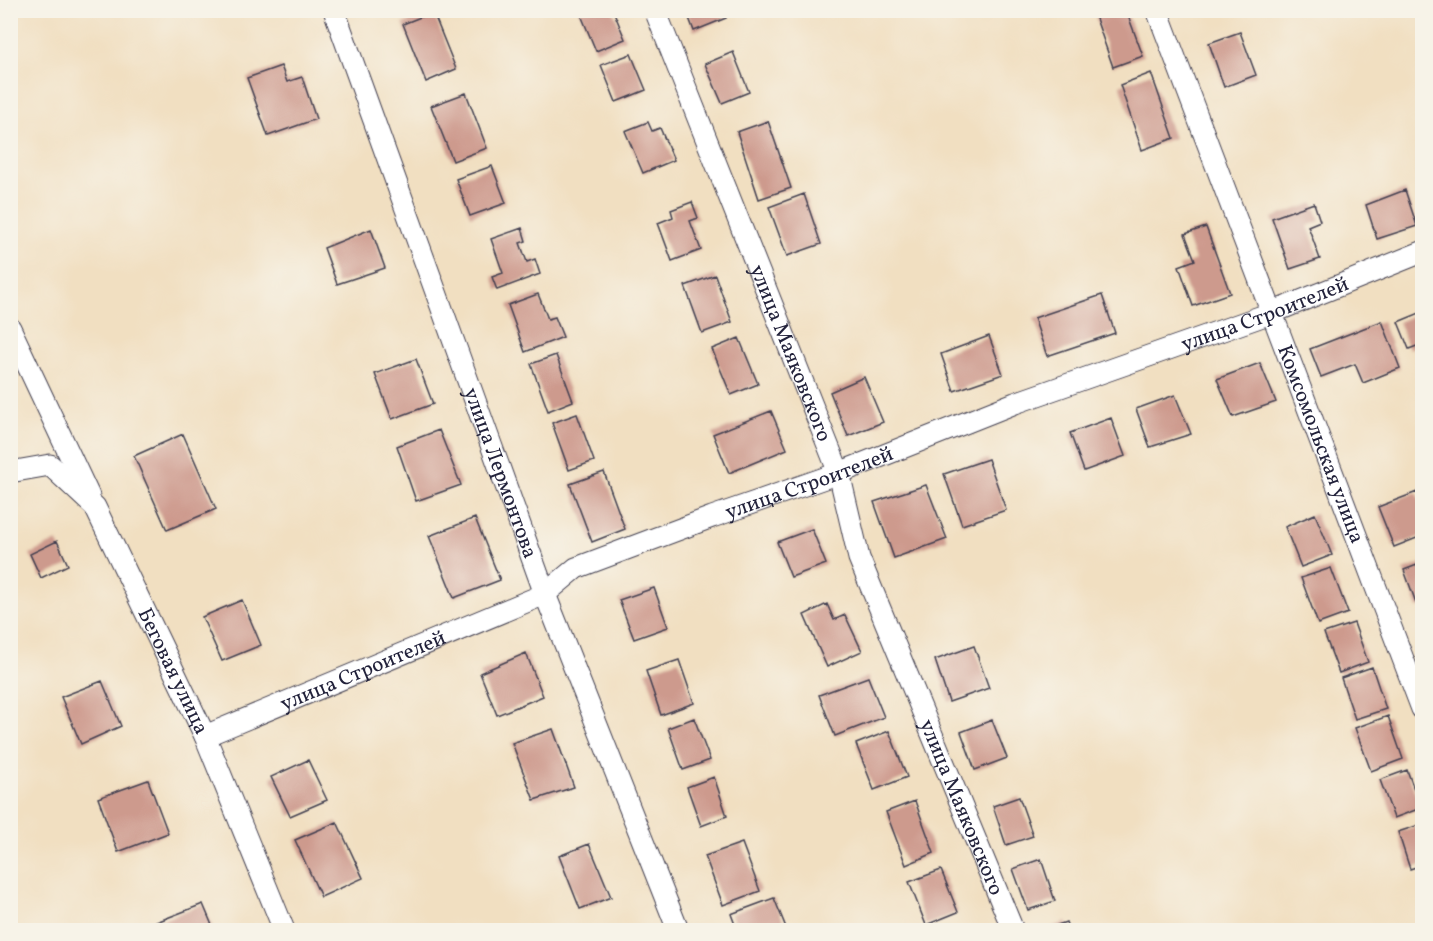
<svg xmlns="http://www.w3.org/2000/svg" width="1433" height="941" font-family="Vollkorn,serif">
<style>
.building{fill:#cd9a8d}
.lines{fill:none;stroke-linecap:round;stroke-linejoin:round}
.street-casing{stroke:#413e4f;stroke-width:23}
.street{stroke:#fff;stroke-width:21}
.labels{text-anchor:middle;stroke-width:4.5;stroke-linejoin:round;paint-order:stroke}
.street-label{font-size:21px;fill:#22223b;stroke:#f7f3e8}
</style>
<rect width="100%" height="100%" fill="#f7f3e8"/>
<filter id="ink" filterUnits="userSpaceOnUse"><feTurbulence type="fractalNoise" baseFrequency=".0167" numOctaves="2"/><feDisplacementMap in="SourceGraphic" scale="12" xChannelSelector="R" yChannelSelector="G"/><feConvolveMatrix kernelMatrix="1 2 1 2 8 2 1 2 1" color-interpolation-filters="sRGB"/></filter>
<filter id="wash" filterUnits="userSpaceOnUse"><feTurbulence type="fractalNoise" baseFrequency=".008" numOctaves="4" result="noise"/><feDisplacementMap in="SourceGraphic" scale="24" xChannelSelector="R" yChannelSelector="G"/><feGaussianBlur stdDeviation="1.35" result="paint"/><feColorMatrix in="noise" values="0 0 0 0 0 0 0 0 0 0 0 0 0 0 0 0 0 1.4 0 .05"/><feComposite in="paint" operator="in"/></filter>
<g filter="url(#wash)">
<rect width="100%" height="100%" fill="#f1dfc1"/>
<g id="blocks">
<!-- building -->
<path class="building" d="M579 10H613L625 39 596 51Z
M686 10H723L726 18 694 31Z
M1093 10H1126L1143 56 1113 67Z
M433 12 456 69 426 82 403 24Z
M1240 32 1256 75 1224 87 1209 43Z
M733 52 749 92 722 103 705 64Z
M631 54 646 90 616 102 601 65Z
M281 66 287 82 302 77 316 119 268 136 247 78Z
M1151 73 1174 138 1142 150 1120 85Z
M466 93 487 148 453 161 431 106Z
M768 121 791 188 759 199 737 132Z
M648 122 652 131 660 128 674 160 643 173 625 131Z
M492 166 506 203 470 216 456 179Z
M1405 190 1417 226 1377 239 1366 205Z
M804 194 821 244 787 256 769 207Z
M692 202 698 218 690 221 701 250 672 261 658 223 673 217 671 210Z
M1314 203 1320 221 1308 226 1320 259 1290 269 1272 218Z
M1206 227 1230 293 1193 306 1179 266 1195 260 1185 234Z
M522 228 526 241 520 243 527 262 535 259 540 274 497 290 492 277 503 273 491 239Z
M371 229 385 268 337 284 324 248Z
M715 275 732 322 702 333 685 286Z
M538 294 548 319 555 317 563 337 525 352 508 305Z
M1102 295 1115 333 1047 356 1034 318Z
M1422 312V344L1409 349 1398 322Z
M1382 321 1400 368 1363 383 1355 364 1321 377 1310 349Z
M989 336 1003 374 954 391 941 354Z
M739 338 758 384 731 395 712 349Z
M556 355 573 401 548 411 531 364Z
M416 359 433 404 392 419 375 374Z
M1260 363 1276 402 1233 417 1217 379Z
M864 377 883 422 848 436 830 392Z
M1175 395 1191 434 1150 447 1136 409Z
M771 411 787 449 729 473 713 434Z
M577 414 594 461 569 470 552 423Z
M1111 418 1125 456 1084 471 1070 433Z
M439 430 461 485 416 501 397 446Z
M183 434 216 509 167 530 134 456Z
M988 459 1006 510 962 525 944 474Z
M604 472 625 529 592 542 570 484Z
M926 485 947 539 894 558 874 502Z
M1417 492 1422 506V536L1394 547 1378 507Z
M1315 514 1332 555 1301 567 1285 527Z
M475 518 500 580 454 598 429 536Z
M812 529 826 564 791 577 777 542Z
M57 541 68 565 41 578 30 554Z
M1422 563V607L1418 608 1404 570Z
M1331 568 1348 613 1318 624 1301 578Z
M654 588 668 627 634 639 619 600Z
M242 600 261 645 222 661 202 617Z
M827 604 834 620 845 615 862 651 827 667 804 615Z
M1354 623 1368 662 1339 673 1324 633Z
M974 646 989 688 949 702 935 660Z
M526 653 543 696 497 715 480 673Z
M679 660 694 703 661 715 646 671Z
M1372 667 1386 709 1355 719 1341 678Z
M868 677 884 717 835 736 819 695Z
M102 681 121 726 81 744 61 697Z
M1388 716 1403 759 1371 771 1355 728Z
M694 718 710 760 683 770 668 728Z
M992 720 1007 758 975 770 961 732Z
M553 729 574 787 534 800 512 743Z
M889 731 907 777 874 790 856 744Z
M308 760 327 800 290 816 271 777Z
M1407 770 1421 808 1394 818 1380 780Z
M714 777 727 816 701 826 687 787Z
M148 780 168 833 118 852 98 798Z
M1019 797 1033 836 1006 845 993 806Z
M915 801 934 853 906 865 886 812Z
M337 822 363 878 321 897 295 840Z
M1422 824V865L1410 869 1398 832Z
M742 843 760 891 723 905 705 856Z
M589 844 611 897 580 909 559 856Z
M1041 859 1055 901 1028 910 1013 869Z
M941 870 958 912 926 925 909 882Z
M774 898 787 930H737L731 914Z
M203 904 214 930H158L154 923Z
M1066 922 1069 930H1044Z"/>
</g>
</g>
<g filter="url(#ink)">
<use href="#blocks" fill-opacity="0" stroke="#413e4f" stroke-width="1.5"/>
<g class="lines">
<!-- street casing -->
<g class="street-casing">
<g id="street">
<path id="s1" d="M334 10 545 594 678 930"/>
<path id="s2" d="M655 10 839 473 859 558 1013 930"/>
<path id="s3" d="M1157 10 1422 709"/>
<path d="M10 328 89 496"/>
<path id="s4" d="M10 472 50 465 95 507 205 736 284 930"/>
<path id="s5" d="M205 736 545 594 576 568 712 517 839 473 1015 403 1271 313 1422 252"/>
</g>
</g>
<!-- street -->
<use href="#street" class="street"/>
</g>
</g>
<g class="labels">
<!-- street labels -->
<g class="street-label">
<text dy="7" stroke="none"><textPath href="#s5" startOffset="1143">улица Строителей</textPath></text>
<text dy="7" stroke="none"><textPath href="#s2" startOffset="369">улица Маяковского</textPath></text>
<text dy="7" stroke="none"><textPath href="#s3" startOffset="464">Комсомольская улица</textPath></text>
<text dy="7" stroke="none"><textPath href="#s1" startOffset="492">улица Лермонтова</textPath></text>
<text dy="7" stroke="none"><textPath href="#s5" startOffset="657">улица Строителей</textPath></text>
<text dy="7" stroke="none"><textPath href="#s4" startOffset="284">Беговая улица</textPath></text>
<text dy="7" stroke="none"><textPath href="#s5" startOffset="171">улица Строителей</textPath></text>
<text dy="7" stroke="none"><textPath href="#s2" startOffset="855">улица Маяковского</textPath></text>
</g>
</g>
<!-- margin -->
<rect width="1433" height="941" fill="none" stroke="#f7f3e8" stroke-width="36"/>
</svg>
